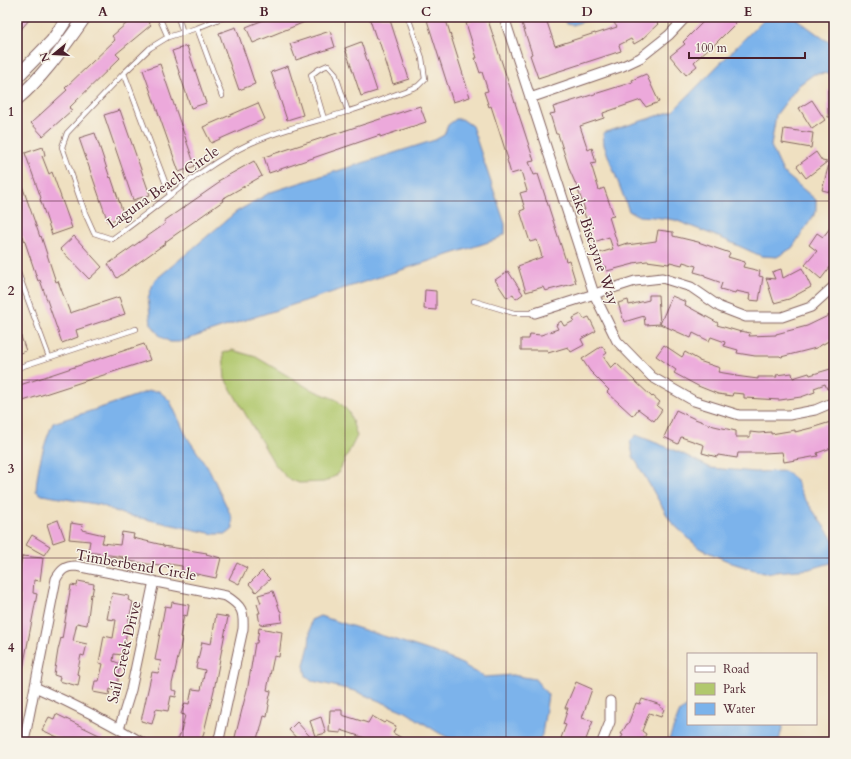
<svg xmlns="http://www.w3.org/2000/svg" width="851" height="759" font-family="Cardo,serif">
<style>
.green{fill:#b1c86d;stroke:#7e744c}
.water{fill:#7bb3eb;stroke:#62698b}
.building{fill:#eca9db}
.lines{fill:none;stroke-linecap:round;stroke-linejoin:round}
.lane-casing{stroke:#846360;stroke-width:6}
.street-casing{stroke:#846360;stroke-width:11}
.secondary-casing{stroke:#846360;stroke-width:14}
.lane{stroke:#fff;stroke-width:4.5}
.street{stroke:#fff;stroke-width:9}
.secondary{stroke:#fff;stroke-width:12}
.grid{fill:none;stroke:#4a1f2b;stroke-width:1;stroke-opacity:0.55}
.labels{text-anchor:middle;stroke-width:3;stroke-linejoin:round;paint-order:stroke}
.street-label{font-size:15px;fill:#4a1f2b;stroke:#f7f3e8}
.neatline{fill:none;stroke:#4a1f2b;stroke-width:1.5}
.grid-label{font-size:13px;text-anchor:middle;font-weight:bold;fill:#4a1f2b}
</style>
<rect width="100%" height="100%" fill="#f7f3e8"/>
<filter id="ink" filterUnits="userSpaceOnUse"><feTurbulence type="fractalNoise" baseFrequency=".025" numOctaves="2"/><feDisplacementMap in="SourceGraphic" scale="8" xChannelSelector="R" yChannelSelector="G"/><feConvolveMatrix kernelMatrix="1 2 1 2 8 2 1 2 1" color-interpolation-filters="sRGB"/></filter>
<filter id="wash" filterUnits="userSpaceOnUse"><feTurbulence type="fractalNoise" baseFrequency=".012" numOctaves="4" result="noise"/><feDisplacementMap in="SourceGraphic" scale="16" xChannelSelector="R" yChannelSelector="G"/><feGaussianBlur stdDeviation="0.9" result="paint"/><feColorMatrix in="noise" values="0 0 0 0 0 0 0 0 0 0 0 0 0 0 0 0 0 1.4 0 .05"/><feComposite in="paint" operator="in"/></filter>
<g filter="url(#wash)">
<rect width="100%" height="100%" fill="#efe0c1"/>
<!-- green -->
<path class="green" d="M232 350 256 357 310 389 337 400 349 412 357 436 337 475 324 482 299 483 287 478 274 463 225 379 223 353Z"/>
<!-- water -->
<path class="water" d="M563 17H597L572 25 566 24Z
M766 17H794L824 39 834 44V73L814 74 799 85 776 115 771 146 783 172 816 200V212L792 248 777 257 761 256 721 238 675 220 654 217 639 216 629 211 604 145 603 133 673 111Z
M456 119H462L472 126 505 224V234L495 240 233 324 179 342H170L160 336 151 324 148 298 154 281 236 212 271 192 435 140 444 135 448 125Z
M149 391H159L170 401 187 437 210 471 232 518 233 529 227 534H214L122 514 101 505 42 495 36 491C37 468 44 443 53 423L106 406Z
M636 435 679 452 711 468 755 472 785 471 795 479 803 496 834 541V562L810 569 764 573 732 563 699 548 671 522 633 456 630 441Z
M320 616 437 653 462 664 484 677 512 675 535 679 548 695 542 735 538 742H457L439 733 406 712 355 691 313 681 306 676 304 665 309 646 311 620Z
M688 705V724H783L779 741 668 742 679 713Z"/>
<g id="blocks">
<!-- building -->
<path class="building" d="M17 17H26L29 20 17 34Z
M134 17H144L151 25 116 54 120 58 69 108 72 110 43 136 31 123 67 90 65 88 115 40 112 36Z
M271 17H317L253 43 246 27Z
M369 17H389L409 79 393 84 378 38H376Z
M426 17H445L470 97 453 102Z
M470 17H487L534 161 529 162 534 175 538 174 566 261 569 260 576 283 545 291 543 287 526 292 518 266 542 257 537 240 530 242 520 211 525 209 520 193 527 191 521 171 511 174 507 160 508 159 502 140 491 106 489 107 484 92 488 91 482 72 480 73 475 58H477L466 23 472 22Z
M520 17H559V18L547 22 555 46 595 33V34L617 27 614 23 625 17H664L657 23 658 24 641 40 634 44 631 39 619 45 621 51 538 78 530 55 532 54Z
M708 17H736L733 21 736 23 713 46 712 45 694 62 697 66 686 75 670 56 685 44 683 42Z
M236 27 255 84 239 90 219 33Z
M330 31 335 47 296 60 290 44Z
M361 42 377 91 361 96 345 48Z
M187 46 206 103 191 108 172 51Z
M160 64 195 166 179 172 143 70Z
M288 66 303 115 287 120 271 72Z
M646 74 659 102 646 107 641 100 603 113 604 118 580 126 588 150 592 148 596 163 591 164 599 190 604 188 614 216 609 217 618 246 627 243V245L656 241 658 230 673 232V236L698 242 730 253 728 257 745 262 743 267 760 271 759 276 763 277 759 301 749 300 750 294 736 291 735 293 720 289 722 283 705 277V275L694 272 696 266 683 262 682 265 670 262 669 264 647 261 633 263 634 264 607 271 605 266 600 268 596 254 613 249 609 237 594 242 583 210H585L577 187 570 171 558 134H556L550 114 555 113 553 107 633 82 632 80Z
M828 90H834V117H828Z
M812 100 825 120 812 129 799 108Z
M258 103 265 119 211 143 203 127Z
M420 106 426 122 380 137V135L269 173 264 157Z
M120 110 150 195 133 200 104 115Z
M784 129 813 133 811 148 782 143Z
M95 133 110 178 111 177 124 216 108 222 79 138Z
M43 147 45 155 42 156 49 174 52 172 72 228 52 235 40 199 41 198 35 181 25 153Z
M816 152 822 161 827 162 806 178 797 166Z
M832 153 834 154V193L822 190Z
M254 161 262 176 222 199 223 201 165 242 166 243 117 278 108 264 165 224 164 221 219 183 218 181Z
M17 174H18L40 237 41 236 56 282 58 281 70 313 119 297 125 314 76 330 78 337 62 343 40 280 38 281 23 236 22 237 17 223Z
M834 223V262L821 279 805 265 817 251 809 245 817 233 823 237Z
M74 236 102 267 89 279 60 249Z
M802 268 811 287 789 299 774 303 766 278 775 279 772 272 781 269 783 278Z
M508 271 523 294 516 299 513 294 507 298 495 280Z
M425 290 436 291V310L424 309Z
M649 295H658L660 324 645 325 644 316 624 322 618 303 628 300 629 305 649 300Z
M672 296 686 302 685 305 718 323 717 325 741 332V331L750 333 749 336 776 335V334L807 326 834 313V338L816 348 781 357 780 356H755L737 353 738 350 724 346 725 342 711 337 709 341 693 333 691 338 660 324Z
M581 314 584 319 589 317 596 331 581 339 584 345 571 352 568 347 548 353 547 350H521V339H529L530 334 541 335 558 329 556 325 561 321 564 326 574 321 573 318Z
M17 328H18L26 351 17 354Z
M144 344 150 360 17 403V386Z
M664 345 682 357 685 352 699 360V361L720 368 718 372 736 375 735 376 758 379V377H777L776 375 792 373 793 378 809 373 810 375 834 368V387L827 389 825 384 814 388 815 392 801 397 780 400 744 398V394L733 393 732 396 718 394 698 386 674 373 676 370 656 356Z
M602 346 607 353 603 356 611 368 616 363 652 397 653 396 660 402 657 406 662 410 654 421 638 409 633 416 607 392 609 390 590 371 582 359Z
M676 410 695 419 714 426 736 431V437H750V432L759 433 771 432V434L795 430V432L811 428 834 421V447L817 453 818 456 784 462 782 452 763 453H738L737 458 718 455 717 457 702 453 704 445 681 437 678 444 664 437Z
M58 520 65 539 53 543 47 524Z
M71 523 83 525 82 530 104 535 102 543 120 545 122 532 134 534 133 538 163 545V546L207 553 206 554 221 558 216 578 182 571V566L168 564 167 567 153 565 123 560V557L88 552 90 541 69 539Z
M32 535 50 546 44 555 26 545Z
M22 556 43 558 40 581 34 580 33 593 37 594 23 668 17 667V615L21 596 17 595V587Z
M237 563 247 568 239 584 229 579Z
M262 571 270 579 256 592 249 584Z
M78 581 94 584 92 595 91 594 87 625 77 623 73 641 87 644 84 656 81 655 77 674 80 675 78 686 59 681 60 677 54 675 58 650 61 638 62 639 71 585 77 586Z
M273 591 280 611H281L282 622 260 625 258 613H260L257 604 261 603 258 595Z
M112 593 129 596 128 600 133 602 128 623 123 655 114 654 113 661 121 664 116 691 110 689 109 695 93 692 95 681H99L103 664 99 663 104 636 113 638 116 620 107 619Z
M172 602 189 605 187 616 184 615 180 637 182 638 180 649 172 684V690L177 691 176 697 171 696 168 711 156 709 152 724 141 721 152 672 158 673 161 661 155 660 165 606 171 607Z
M216 615 228 617 214 690 203 736 200 742H176L180 735 185 715 181 714 185 703 189 704 192 689 201 690 205 670 196 668 202 642 211 644Z
M259 628 282 632 279 657 274 656 267 690 271 691 268 704 269 705 267 717 264 716 260 732H259L256 742H238L234 741 248 686 255 643H257Z
M576 682 592 689 582 718 593 721 585 742H572L561 738 566 725 563 724 568 708H565Z
M642 699 661 705 660 707 664 709 661 717 649 713 642 731 646 734 642 742H619L623 735 621 734 627 724H628L636 703 640 704Z
M330 710H342V715L368 723 372 716 384 723 386 721 396 726 393 733 409 742H377L372 739 370 742H363L365 738 341 730V733L329 732Z
M56 714 103 737 101 742H68L42 730 49 717 54 719Z
M321 717 326 733 315 736 310 721Z
M297 722 315 742H300L289 730Z"/>
</g>
</g>
<g filter="url(#ink)">
<use href="#blocks" fill-opacity="0" stroke="#846360" stroke-width="1"/>
<g class="lines">
<!-- lane casing -->
<g class="lane-casing">
<path id="lane" d="M159 17 168 37
M178 17 183 33
M224 17 197 28 168 37 150 48 124 73 67 133 62 147 85 213 94 233 112 239C158 207 200 167 251 143 281 129 315 122 346 112 370 105 394 95 418 86L425 79 422 58 408 17
M197 28 222 96
M124 73 170 195
M324 119 311 75 319 69 328 65 335 73 348 112
M17 270 49 357
M474 301 514 313H535
M17 368 136 329"/>
</g>
<!-- street casing -->
<g class="street-casing">
<path id="street" d="M504 17 594 294 617 341 652 377 694 401 739 415H789L815 410 834 402
M530 98 623 66 640 58 669 35 686 17
M535 313 635 281 662 278 691 287 720 307 746 317H782L811 307 834 286
M35 687C71 703 107 721 141 742
M119 729 131 690 154 581
M24 742 56 579C61 570 65 566 76 566L226 596C242 606 244 611 243 629L220 735 217 742
M602 742 610 722V701"/>
</g>
<!-- secondary casing -->
<g class="secondary-casing">
<path id="secondary" d="M17 77 52 41 68 17
M17 99C44 76 64 46 85 17"/>
</g>
<!-- lane -->
<use href="#lane" class="lane"/>
<!-- street -->
<use href="#street" class="street"/>
<!-- secondary -->
<use href="#secondary" class="secondary"/>
</g>
</g>
<!-- grid -->
<path class="grid" d="M183 17V742M345 17V742M506 17V742M668 17V742M17 201H834M17 380H834M17 558H834"/>
<g class="labels">
<!-- street labels -->
<g class="street-label">
<text transform="translate(163 187) rotate(-35)" y="5">Laguna Beach Circle</text>
<text transform="translate(594 245) rotate(71)" y="5">Lake Biscayne Way</text>
<text transform="translate(136 565) rotate(10)" y="5">Timberbend Circle</text>
<text transform="translate(124 652) rotate(-77)" y="5">Sail Creek Drive</text>
</g>
</g>
<!-- margin -->
<rect width="851" height="759" fill="none" stroke="#f7f3e8" stroke-width="44"/>
<!-- legend -->
<rect x="687" y="653" width="130" height="72" fill="#f7f3e8" stroke="#b29e9c"/>
<rect x="695" y="666" width="20" height="6" fill="#ffffff" stroke="#b29e9c"/>
<text x="723" y="673" font-size="12" fill="#4a1f2b">Road</text>
<rect x="695" y="683" width="20" height="12" fill="#b1c86d" stroke="#b29e9c"/>
<text x="723" y="693" font-size="12" fill="#4a1f2b">Park</text>
<rect x="695" y="703" width="20" height="12" fill="#7bb3eb" stroke="#b29e9c"/>
<text x="723" y="713" font-size="12" fill="#4a1f2b">Water</text>
<!-- north arrow -->
<g transform="translate(54 54) rotate(252)" stroke="#f7f3e8" stroke-width="3" paint-order="stroke">
<path d="M0-3L7 15L0 10L-7 15Z" fill="#4a1f2b"/>
<text y="-6" font-size="11" font-weight="bold" text-anchor="middle" fill="#4a1f2b">N</text>
</g>
<!-- scale -->
<path d="M689 52v6h116v-6" fill="none" stroke="#4a1f2b" stroke-width="2"/>
<text x="695" y="52" font-size="12" fill="#4a1f2b" stroke="#f7f3e8" stroke-width="3" paint-order="stroke">100 m</text>
<rect x="22" y="22" width="807" height="715" class="neatline"/>
<g class="grid-label">
<text x="103" y="16">A</text>
<text x="264" y="16">B</text>
<text x="426" y="16">C</text>
<text x="587" y="16">D</text>
<text x="748" y="16">E</text>
<text x="11" y="116">1</text>
<text x="11" y="295">2</text>
<text x="11" y="473">3</text>
<text x="11" y="652">4</text>
</g>
</svg>
